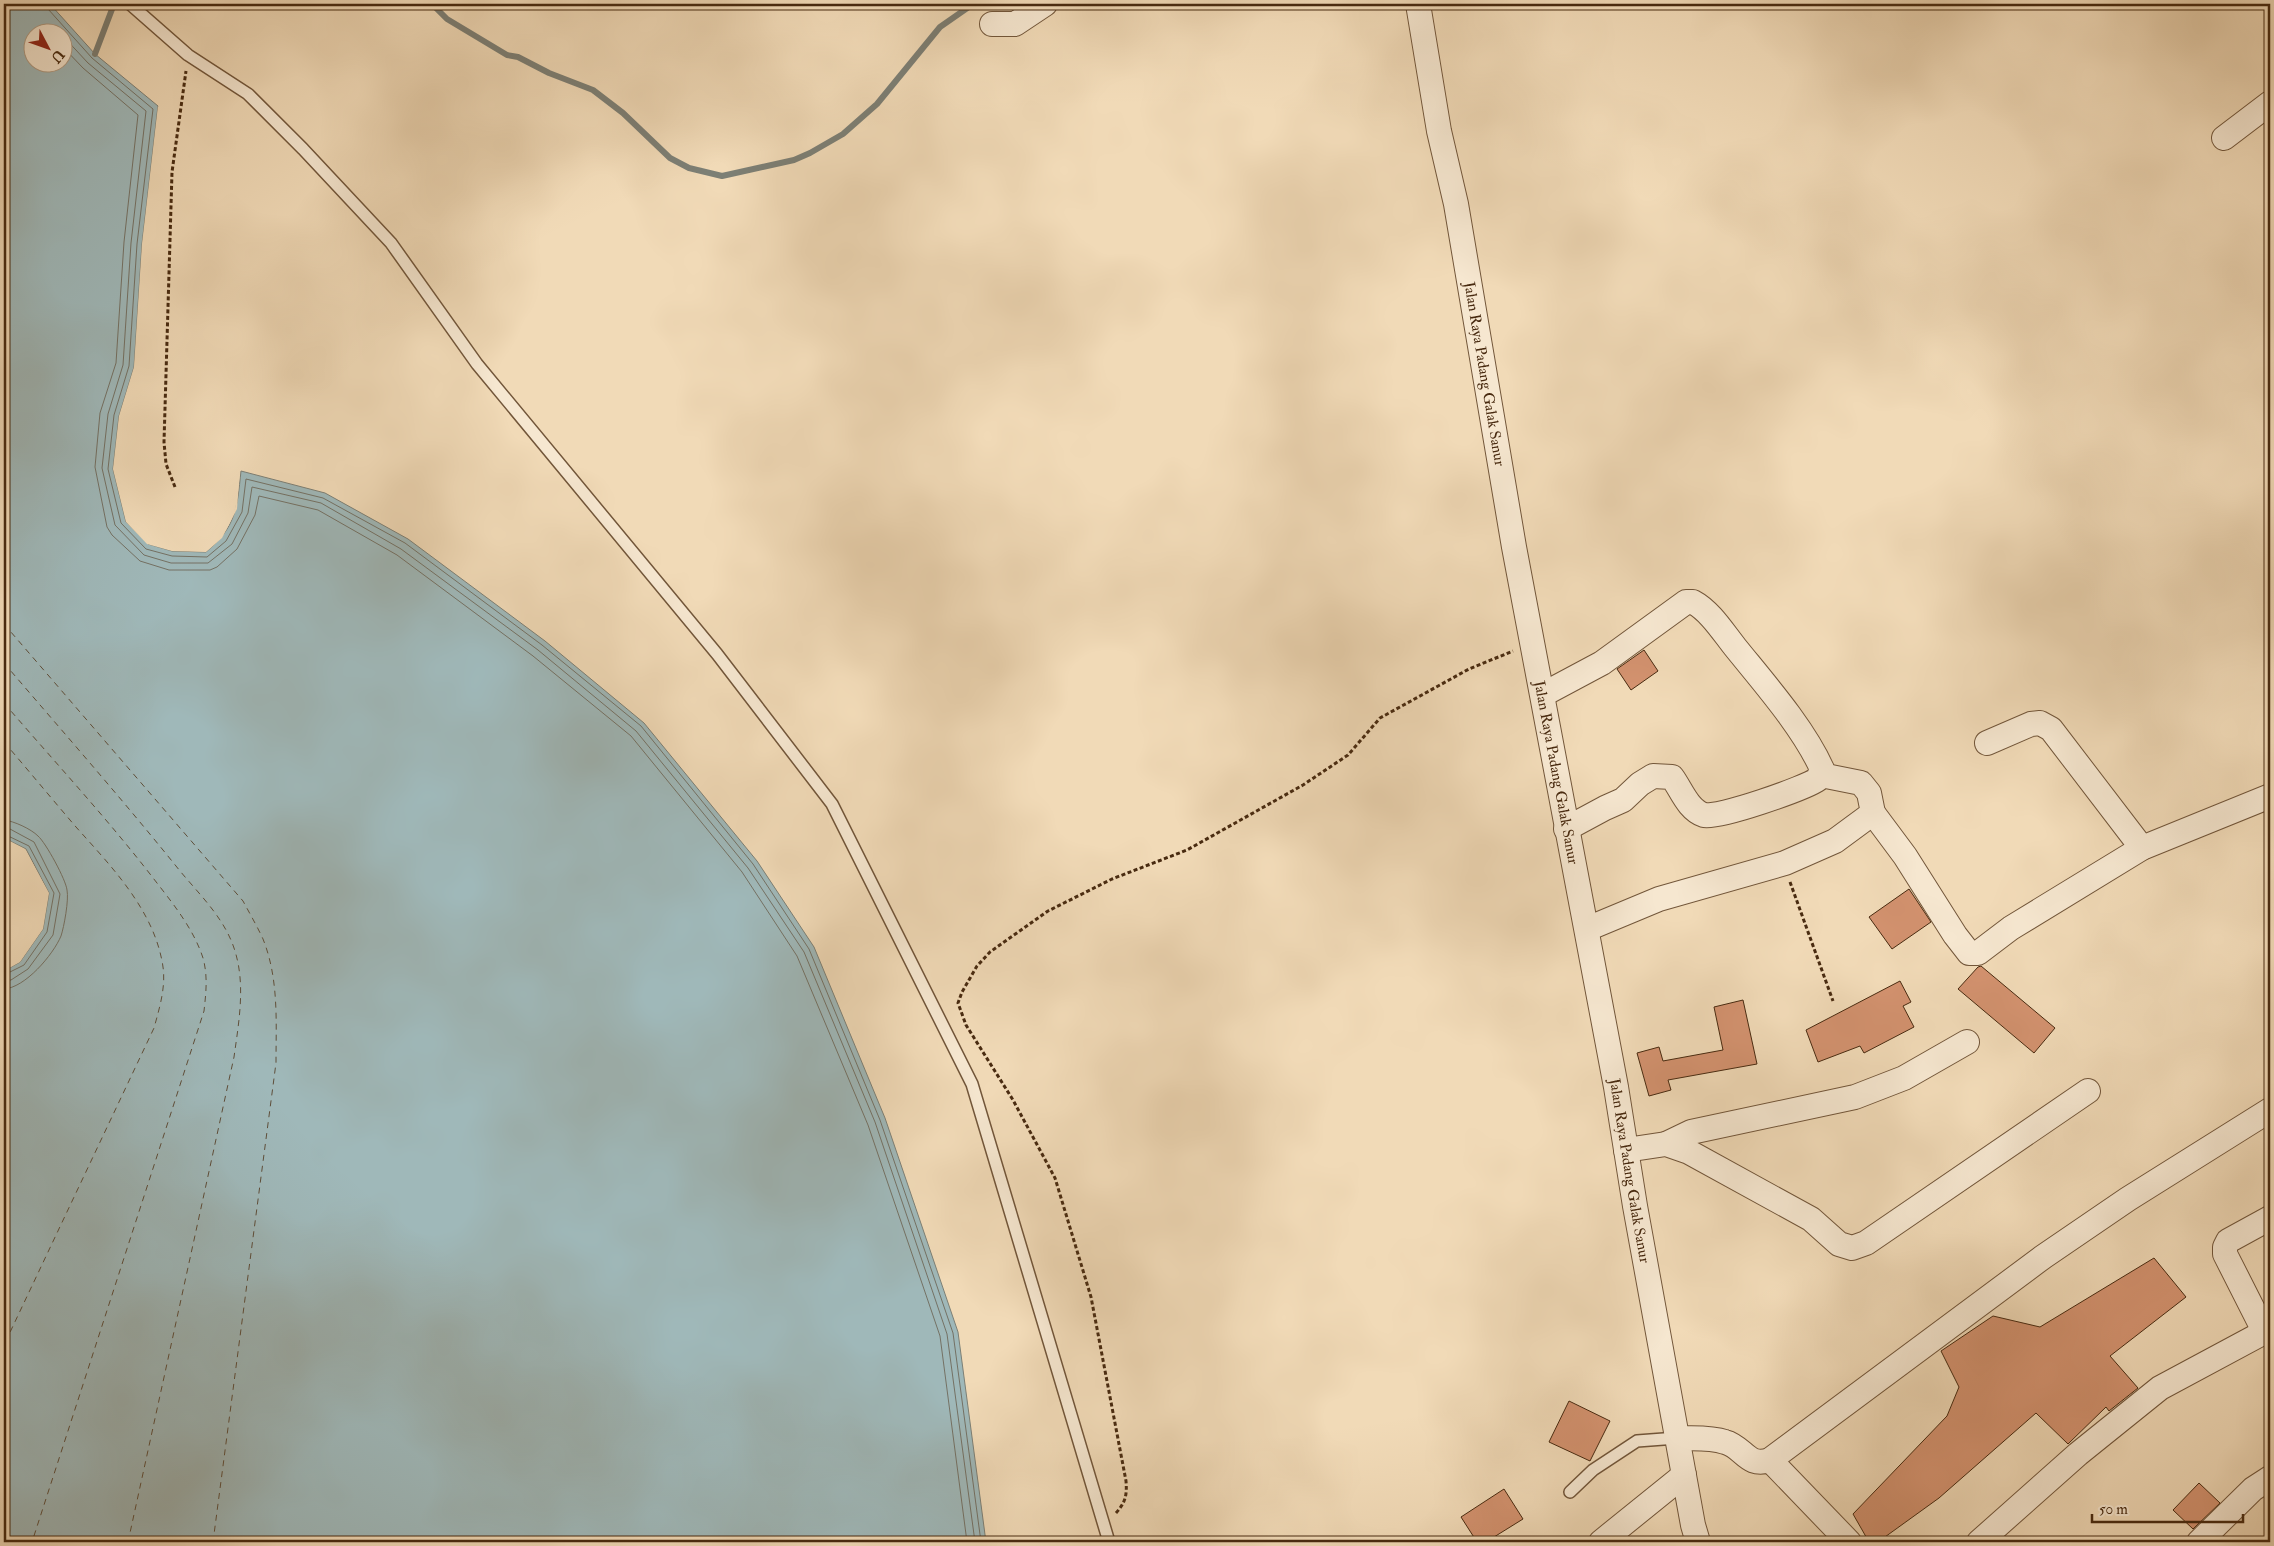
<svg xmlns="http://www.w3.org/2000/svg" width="2274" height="1546" font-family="'IM FELL Double Pica',serif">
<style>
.water{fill:#9fb8b9;stroke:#7c7f75;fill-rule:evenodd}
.pier{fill:#f1dab7}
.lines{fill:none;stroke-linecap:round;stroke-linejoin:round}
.shore{stroke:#747164;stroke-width:1}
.stream{stroke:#7c7f75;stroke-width:6}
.ferry{stroke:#5e4e3a;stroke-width:1;stroke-dasharray:6 5;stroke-linecap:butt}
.building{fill:#d3926f;stroke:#482a10}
.lane-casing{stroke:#72563a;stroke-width:14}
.street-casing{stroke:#72563a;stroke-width:26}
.path{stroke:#482a10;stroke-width:3;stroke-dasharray:4 2.5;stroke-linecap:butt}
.lane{stroke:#f6e7d0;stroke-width:11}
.street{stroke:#f6e7d0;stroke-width:24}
.labels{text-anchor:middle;stroke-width:4;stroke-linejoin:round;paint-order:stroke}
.street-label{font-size:15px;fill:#482a10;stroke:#f6e7d0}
</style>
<rect width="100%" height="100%" fill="#f1dab7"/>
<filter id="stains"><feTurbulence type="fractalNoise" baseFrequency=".004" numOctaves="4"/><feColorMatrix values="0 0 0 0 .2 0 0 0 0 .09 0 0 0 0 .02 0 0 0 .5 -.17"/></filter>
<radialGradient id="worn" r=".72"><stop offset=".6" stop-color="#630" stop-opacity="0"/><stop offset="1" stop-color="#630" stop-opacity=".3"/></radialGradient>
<!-- water -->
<path class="water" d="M4 4H50L95 54 158 106 142 244 134 367 119 416 113 469 126 522 148 544 172 551 206 552C236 527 237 509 241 471L325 493 408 539 545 641 644 723 757 861 814 947 885 1118 958 1332 986 1542H4V971L20 962 43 929 49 893 26 849 4 838ZM32 32H62V62H32Z"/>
<!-- pier -->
<path class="pier" d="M158 106 160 108 145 244 137 367 121 417 116 469 128 521 149 542 173 549 205 550 220 537 235 508 240 469 237 509 222 538 206 552 172 551 147 544 126 522 113 469 119 416 134 367 142 244Z
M4 838 25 849 49 893 43 929 20 962 4 971V968L18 960 41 928 46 894 24 851 4 841Z"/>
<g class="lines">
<!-- shore -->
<path class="shore" d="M46 4 48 9 92 58 153 109 137 244 129 366 114 415 108 469 121 523 146 549 172 556 207 557 226 541 242 512 246 479 323 498 405 543 542 645 641 726 753 864 809 949 880 1120 953 1333 981 1542
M62 35 88 63 146 111 131 243 123 365 108 414 102 468 115 525 144 555 171 563H208L232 544 248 513 252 487 321 503 401 549 538 650 636 731 748 868 804 952 875 1122 947 1334 975 1542
M62 46 83 68 138 115 124 242 116 363 100 413 95 467 107 527 112 535 140 561 169 570H210L217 567 237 549 255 515 259 496 318 510 397 555 533 656 631 736 742 872 797 956 868 1125 940 1336 967 1542
M4 820C14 821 31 829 38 836 46 843 66 880 67 890 69 900 64 927 61 936 53 955 25 988 4 989
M4 828 10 829 34 842 60 894 53 935 28 969 11 980 4 981
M4 834 29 846 54 893 47 932 24 965 4 975"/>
<!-- stream -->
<path class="stream" d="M432 4 447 19 507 55 518 57 549 73 593 90 623 113 670 158 689 168 722 176 794 160 810 153 843 134 877 104 940 27 973 4
M95 54 114 4"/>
<!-- ferry -->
<path class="ferry" d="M4 624 243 901C250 914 257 926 263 939 279 979 276 1022 276 1063L213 1542
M4 663C63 732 123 800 180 871 200 895 224 918 234 948 246 983 239 1021 234 1057L128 1542
M4 703C53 760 104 815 150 874 170 900 193 927 203 958 208 976 206 993 204 1011L32 1542
M4 742C28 770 52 799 76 827 110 865 152 908 162 961 167 984 160 1006 154 1028L4 1345"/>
</g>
<!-- building -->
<path class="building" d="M1644 650 1658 671 1631 690 1617 669Z
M1909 889 1931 922 1892 949 1869 917Z
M1981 966 2055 1028 2034 1053 1958 989 1978 967Z
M1900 981 1911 1002 1903 1006 1914 1027 1864 1053 1860 1046 1818 1062 1806 1030Z
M1743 1000 1757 1064 1668 1080 1671 1090 1649 1096 1637 1053 1659 1047 1663 1061 1723 1050 1714 1007Z
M2154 1258 2186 1297 2110 1356 2138 1388 2109 1411 2106 1407 2068 1444 2036 1413 1939 1498 1878 1542H1869L1853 1514 1947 1416 1959 1387 1941 1351 1993 1316 2040 1327Z
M1569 1401 1610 1421 1590 1461 1549 1442Z
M2199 1483 2220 1503 2193 1529 2173 1510Z
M1504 1489 1523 1519 1486 1542H1477L1461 1517Z"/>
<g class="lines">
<!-- lane casing -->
<g class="lane-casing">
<path id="lane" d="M130 4 188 55 248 94 303 149 391 243 477 364 717 654 832 804 972 1084 1109 1542
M1570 1492 1593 1470 1637 1441 1677 1438"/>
</g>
<!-- street casing -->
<g class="street-casing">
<g id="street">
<path id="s1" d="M1418 4 1439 131 1456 204 1514 547 1616 1087 1635 1206 1693 1525 1698 1542"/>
<path d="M992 24H1015L1045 4"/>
<path d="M2224 138 2270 103"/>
<path d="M1544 694 1602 663 1686 602H1693C1710 611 1723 632 1735 647 1764 683 1803 727 1822 769L1818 779C1806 788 1717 819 1704 815 1688 810 1681 789 1672 777L1653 776 1640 784 1623 800 1605 808 1566 829"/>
<path d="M1987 743 2031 724 2040 723 2051 729 2142 848"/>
<path d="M1873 813 1905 856 1955 935 1969 953H1978L2011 928 2142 848 2270 796"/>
<path d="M1587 929 1659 899 1785 863 1835 841 1873 813 1869 793 1861 783 1821 775"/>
<path d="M1666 1144 1691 1132 1855 1097 1904 1078 1967 1042"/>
<path d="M1626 1150 1666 1144 1689 1152 1811 1219 1839 1244 1852 1248 1866 1243 2088 1091"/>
<path d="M2264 1331 2225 1254V1247L2228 1241 2270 1218"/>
<path d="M1677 1438C1692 1439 1710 1437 1725 1442 1744 1447 1747 1468 1770 1460L2043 1257 2128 1199 2270 1110"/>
<path d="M1770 1460 1849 1542"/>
<path d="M1601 1542 1684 1475"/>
<path d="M1979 1542 2078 1454 2160 1388 2270 1329"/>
<path d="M2199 1542 2253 1489 2270 1478"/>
</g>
</g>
<!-- path -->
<path class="path" d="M175 487 166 464 164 442 172 172 186 71
M1790 882 1833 1001
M1116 1513C1126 1502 1127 1494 1126 1481L1091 1297 1055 1178 1013 1100 966 1025 958 1003 962 992 977 966 990 952 1048 911 1112 879 1187 850 1303 785 1348 755 1380 718 1469 669 1513 651"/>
<!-- lane -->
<use href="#lane" class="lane"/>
<!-- street -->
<use href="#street" class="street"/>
</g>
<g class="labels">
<!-- street labels -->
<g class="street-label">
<text dy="5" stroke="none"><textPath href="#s1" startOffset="376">Jalan Raya Padang Galak Sanur</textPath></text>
<text dy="5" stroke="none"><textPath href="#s1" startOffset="781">Jalan Raya Padang Galak Sanur</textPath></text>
<text dy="5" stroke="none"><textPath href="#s1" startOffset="1186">Jalan Raya Padang Galak Sanur</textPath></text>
</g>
</g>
<!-- margin -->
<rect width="2274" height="1546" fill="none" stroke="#f1dab7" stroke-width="20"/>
<rect x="5" y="5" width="2264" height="1536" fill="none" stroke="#482a10" stroke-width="2.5"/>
<rect x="10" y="10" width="2254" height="1526" fill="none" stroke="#482a10"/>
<!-- north arrow -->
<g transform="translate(48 48) rotate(131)"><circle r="24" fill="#f6e7d0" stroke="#b09b83"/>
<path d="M0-4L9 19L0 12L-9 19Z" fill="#8f2418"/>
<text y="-8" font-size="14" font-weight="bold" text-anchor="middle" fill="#482a10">U</text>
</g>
<!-- scale -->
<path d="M2092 1514v8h151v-8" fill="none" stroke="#482a10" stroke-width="2.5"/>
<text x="2099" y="1514" font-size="15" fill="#482a10" stroke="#f6e7d0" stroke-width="4" paint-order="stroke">50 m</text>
<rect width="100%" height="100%" filter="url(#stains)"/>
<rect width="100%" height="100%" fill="url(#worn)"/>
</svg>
